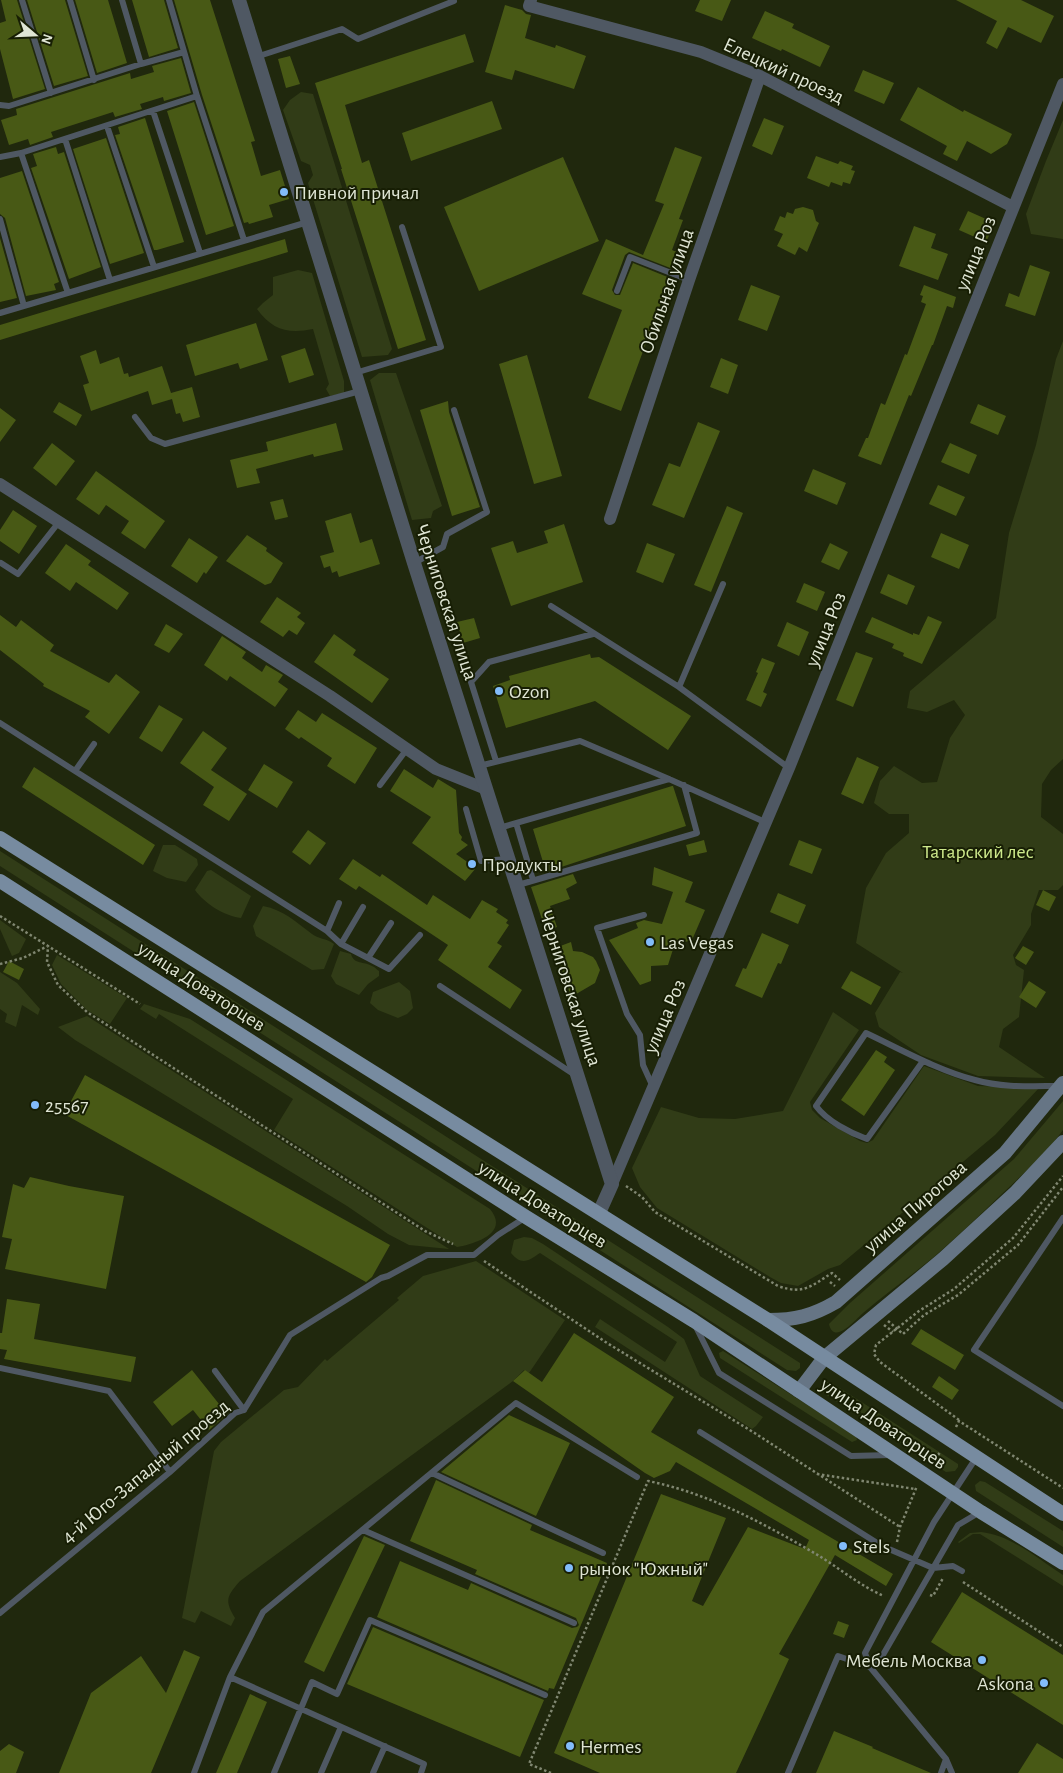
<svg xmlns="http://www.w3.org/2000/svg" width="1063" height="1773" font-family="'Alegreya Sans',sans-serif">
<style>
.green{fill:#313c17}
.building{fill:#485915}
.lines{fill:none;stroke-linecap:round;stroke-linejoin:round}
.path{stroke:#808771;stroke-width:2.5;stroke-dasharray:2.5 2.5;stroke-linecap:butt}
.service{stroke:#4f5863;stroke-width:6}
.minor{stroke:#4f5863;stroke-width:12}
.tertiary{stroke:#4f5863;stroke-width:14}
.secondary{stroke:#667585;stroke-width:14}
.primary{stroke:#778ba0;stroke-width:14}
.poi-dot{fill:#82bcfa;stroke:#171e04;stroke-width:2}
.labels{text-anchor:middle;stroke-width:4;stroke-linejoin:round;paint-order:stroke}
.street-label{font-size:20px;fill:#dfe5d4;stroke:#171e04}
.poi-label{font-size:20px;fill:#dfe5d4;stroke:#171e04;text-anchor:start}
.park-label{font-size:20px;fill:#ceea8c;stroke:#171e04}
</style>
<rect width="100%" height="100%" fill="#20280d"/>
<!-- green -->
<path class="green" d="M301 92 313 94 392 349 388 355 362 357 308 183 313 175 310 165 301 161 283 110 290 100Z
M1063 120V239L1031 234 1026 214 1046 161Z
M298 270 312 273 344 381V393L330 396 326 389 329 384 313 329C288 334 272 330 257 309L263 303 273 295V277Z
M1063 341V759L1051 770 1042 784 1041 817 1063 834V885L1058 890H1039L1031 914V925L1013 955 1016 965 1024 970 1019 1017 1003 1029 999 1047 1045 1078 978 1076 921 1055 879 1027 875 1013 900 972 903 973 856 943 866 888 886 853 909 833V814H889L874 803 880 781 894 766 922 783 937 782 950 738 965 715 954 700 927 712 907 708 910 691 996 618 1009 533 1036 445 1056 359Z
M379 373H396L442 506 433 511 431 518 412 520 370 380Z
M163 845H175L197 859 198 865 186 882 167 878 153 871Z
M0 851 800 1363V1368L796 1371 787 1370 0 866Z
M211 870 251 896 241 918C224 916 204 903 195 890L207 871Z
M263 906C284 910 296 922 312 934 318 939 326 938 334 944L324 969 312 970 256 936 253 926Z
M0 920 26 939 19 953 12 956 0 929Z
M340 951 351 954C354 965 364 961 372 966 375 967 377 970 379 971V976L368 984 359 995 336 984 331 976Z
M57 955 127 998 110 1024 87 1010 61 984 52 965Z
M0 972 17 983 40 1009 38 1015 22 1005 16 1027 5 1022 7 1014 0 1009Z
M399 982 410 991 413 1008 407 1014 398 1018 378 1010 370 1003 373 992Z
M144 1004 190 1019 490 1209C510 1233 475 1244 457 1247L274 1130 293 1099 159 1014 156 1019 140 1009Z
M833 1012 859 1030 810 1102 812 1110 820 1118 860 1141 867 1143 873 1140 924 1066 978 1086 1039 1088 995 1135 840 1265 828 1269 798 1286 781 1283 770 1277 657 1208 640 1187 632 1168 661 1107 699 1118 735 1119 783 1111Z
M87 1016 449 1249 409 1245 388 1234 347 1206 75 1040 58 1027Z
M1063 1101V1130C1046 1153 1025 1172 1005 1191 982 1213 959 1235 935 1256 911 1276 886 1293 863 1313 856 1319 834 1346 829 1324L850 1303 1014 1159Z
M524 1237 532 1238 543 1244 668 1327 684 1339 700 1376 763 1417 756 1426 752 1429 595 1327 600 1319 665 1362 677 1342 540 1253C528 1261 522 1266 511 1253L514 1240Z
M476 1261 565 1320 529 1373 524 1370 513 1381 240 1581C227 1596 224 1600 235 1618L231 1626 201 1611 195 1623 182 1618 214 1451 221 1442 284 1390 298 1387 325 1359 327 1361 399 1300 397 1298 423 1276Z
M723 1351 856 1436 857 1440 852 1442 720 1358 719 1353Z
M826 1382 832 1383 958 1464V1467L955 1471 946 1472 822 1392V1388Z
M980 1481 985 1482 1063 1531V1547L976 1491 975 1485Z
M981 1532C1011 1535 1038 1559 1063 1575V1586L980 1534H973L959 1543 958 1542 970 1533Z"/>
<!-- building -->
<path class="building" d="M1 0H17L45 89 13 99 0 49V23L6 21Z
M27 0H65L88 76 54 86Z
M75 0H108L127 63 97 73Z
M132 0H164L178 48 149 57Z
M174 0H210L255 141 251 142 261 176 280 170 289 199 269 205 273 217 249 224 248 222 244 223 202 95Z
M700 0H731L722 21 695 11Z
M956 0H1021L1054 16 1041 43 1008 27 997 49 986 43 997 21Z
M505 5 522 10 526 14 531 15 525 38 555 48 556 45 586 56 574 89 515 70 512 80 485 72Z
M765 11 794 24 792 28 830 46 820 67 782 49 781 51 752 38Z
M465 34 474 62 345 105 362 163 369 160 426 340 398 349 341 169H342L315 83Z
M290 56 300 84 286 88 278 59Z
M181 58 191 93 164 101 163 97 140 104 142 109 115 117 113 112 51 132 53 137 30 145 28 139 9 145 1 120 17 115 16 109 130 73 131 79 154 72 152 66Z
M863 70 894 83 884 104 854 91Z
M918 87 963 112 964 110 1012 134 1007 144 991 154 967 141 957 161 943 154 947 146 900 120Z
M492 101 502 129 411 161 402 133Z
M194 102 234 226 206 235 167 111Z
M145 118 184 242 157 250H154L115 135 120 134 118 127Z
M764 118 784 126 772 155 752 146Z
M106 138 144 253 110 264 73 149Z
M56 147 58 154 64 152 101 267 69 279 31 168 37 166 33 154Z
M675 147 702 157 679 219 683 220 672 250 679 253 675 267 673 269 629 252 625 255 612 290 615 295H620L633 263 670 278 621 411 588 398 622 310 582 294 606 239 643 255 664 204 655 201Z
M816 156 838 164 840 161 853 166 851 170 855 171 850 184 843 182 842 186 831 182 829 187 807 178Z
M563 157 599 241 479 291 444 207Z
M22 171 59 282 54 284 56 290 26 296 5 218 0 214V178Z
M803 207 813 210 816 221 819 223 807 252 799 247 795 255 777 246 783 234 774 230 780 216 785 218 787 212 793 214 795 209Z
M968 211 995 223 986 242 959 230Z
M914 226 936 234 931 248 948 254 938 280 899 266Z
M0 238 17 298 0 302Z
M285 239 288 252 0 340V325Z
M1030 265 1050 272 1035 316 1005 306 1009 293 1019 297Z
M751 285 780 296 767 331 738 320Z
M924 285 956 297 953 308 947 306 933 345H932L911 396 909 395 881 465 858 456 866 438H868L881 403 885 405 905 354 907 355 926 304 921 302 923 296 920 295Z
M256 323 268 360 240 369 238 363 195 376 186 345Z
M305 348 314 375 289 383 281 356Z
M96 350 100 364 119 357 124 374 128 373 129 377 162 366 171 393 192 387 200 417 183 422 180 413 176 414 172 399 152 405 148 391 91 411 83 385 89 383 80 356Z
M527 355 562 476 534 484 499 364Z
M721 358 738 365 728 394 710 387Z
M448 401 449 412 480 507 452 516 420 410Z
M59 402 82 415 76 426 53 412Z
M978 404 1006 416 998 435 970 423Z
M0 408 16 420 0 442Z
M698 422 720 431 684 518 652 505 669 463 680 467Z
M336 423 343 450 314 457 313 454 256 469 260 483 237 488 230 460 268 451 266 442Z
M52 443 75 461 56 486 33 468Z
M950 443 977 455 969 474 941 462Z
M813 469 846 483 837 505 804 491Z
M96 471 165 521 145 549 121 533 129 521 106 505 99 515 76 499Z
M938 485 965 497 956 516 929 504Z
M283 499 288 517 275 520 270 502Z
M727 506 743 513 711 592 694 585Z
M13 510 37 526 19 554 0 541V530Z
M351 513 360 543 372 539 380 564 339 577 337 571 332 573 330 566 324 568 320 556 334 552 325 521Z
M564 524 583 582 511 606 491 548 513 541 517 553 548 543 544 531Z
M941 533 969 545 959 569 931 557Z
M247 535 267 548 266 551 283 563 271 583 265 585 226 561Z
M189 538 218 557 206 574 204 572 197 583 171 566Z
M647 543 675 554 663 583 636 572Z
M830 543 848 552 839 570 821 562Z
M66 544 91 561 88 565 129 593 117 610 76 582 70 591 45 573Z
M888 574 915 586 907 605 880 593Z
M804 583 825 592 817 611 796 602Z
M277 597 301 613 297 617 305 623 297 635 289 630 283 637 260 622Z
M0 615 16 627 21 620 54 645 50 651 109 683 116 674 140 692 109 734 85 717 90 711 43 686 44 684 0 650Z
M928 616 942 622 922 664 903 656 904 653 892 648 894 644 865 632 872 617 913 635V633L919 635Z
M474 618 480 638 463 643 457 622Z
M787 622 809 632 799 656 777 646Z
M166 624 183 634 169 653 154 645Z
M334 634 356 650 353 655 389 679 372 703 314 662Z
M222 636 246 652 242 658 262 672 266 665 283 675 278 682 288 689 275 707 230 676 227 681 204 665Z
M856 652 873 658 853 707 836 700Z
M590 654 591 658 599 657 691 716 668 750 595 701 506 728 493 686 510 680 509 676Z
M762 658 775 663 763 692 767 694 761 707 746 700 758 673 756 672Z
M159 705 183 719 162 752 139 738Z
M298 710 316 722 322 713 377 748 355 784 327 766 332 758 301 737 299 739 285 729Z
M203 731 227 748 211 770 247 794 229 821 203 805 214 787 180 763Z
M857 757 879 767 863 804 841 794Z
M264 764 293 782 277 808 248 790Z
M34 767 155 845 143 865 22 787Z
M404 769 433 788 438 779 456 790 459 833 462 837 461 840 468 845 456 854 476 868 465 881 412 843 431 817 390 791Z
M672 786H673L686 826 546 872 533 829Z
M308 830 326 843 310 865 292 852Z
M704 840 707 852 689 856 686 845Z
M799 840 822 849 812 874 789 865Z
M353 859 380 877 382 874 427 905 433 895 470 919 482 900 498 909 496 912 508 920 506 923 509 925 497 943 502 946 488 967 522 990 510 1009 438 960 448 945 359 886 356 890 339 879Z
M654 867 693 882 685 902 705 910 692 940 685 942 676 940 668 965 651 966V981L640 985 609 940 638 928 636 923 644 920 662 924 673 892 652 885Z
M573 874 577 883 566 889 570 899 550 906 557 927 546 931 531 887Z
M1043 890 1056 897 1049 911 1036 905Z
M778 893 806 905 798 924 770 912Z
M762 933 789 945 781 964 778 963 762 998 735 986 743 968 746 969Z
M571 942 573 951 582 952 593 957 596 961 600 970 595 983 571 997 555 948Z
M1023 946 1034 952 1026 965 1015 958Z
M9 961 24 969 19 980 3 972Z
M851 971 881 987 871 1005 841 988Z
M1029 981 1046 992 1036 1008 1019 997Z
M876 1050 887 1057 884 1062 895 1070 864 1116 841 1100Z
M85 1075 390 1245 372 1277 366 1282 64 1114Z
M30 1177 69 1186 124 1196 106 1289 5 1269 12 1239 2 1237 13 1184 24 1188Z
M7 1299 40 1304 34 1339 136 1357 131 1382 4 1359 7 1350 0 1349V1333H2Z
M921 1329 964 1355 955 1370 911 1344Z
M574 1333 674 1397 651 1432 893 1574 886 1586 835 1555 779 1654 789 1659 736 1773H600L554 1753 661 1494 726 1518 692 1601 703 1606 748 1527 805 1549 809 1540 676 1462 670 1471 654 1478 645 1473 513 1381 525 1370 542 1382Z
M192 1370 227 1414 209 1430 193 1410 172 1426 153 1402Z
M939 1376 959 1390 952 1400 932 1387Z
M509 1415 570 1443 536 1516 441 1472Z
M436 1480 532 1525 530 1530 607 1563 554 1689 549 1688 548 1691 377 1617 400 1561 468 1590 471 1583 572 1628 577 1627 579 1625 576 1618 475 1574 477 1570 410 1541Z
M364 1536 385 1545 324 1672 304 1662Z
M962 1592 1063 1655V1725L931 1642Z
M838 1621 849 1625 844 1638 833 1634Z
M373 1627 544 1700 520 1757 347 1684Z
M184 1650 200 1657 151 1773H59L91 1693 141 1656 166 1693Z
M250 1694 267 1702 237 1773H216Z
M834 1731 873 1747 872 1748 931 1773H816Z
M1037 1743 1063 1759V1773H1018Z
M9 1744 24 1752 16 1773H0V1751Z"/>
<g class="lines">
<!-- path -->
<path class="path" d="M0 916 48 946 47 962 58 985 87 1012 425 1231 453 1244
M0 964 23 958 48 946 140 1004
M626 1186 642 1197 655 1212 778 1286C804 1295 811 1286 832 1273L840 1280
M484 1261 607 1343 753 1432 900 1527
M830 1282 835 1286
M888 1321 903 1334 924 1315 958 1295 1018 1245 1063 1187
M884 1325 893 1332
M959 1420 880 1362 874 1354 876 1345 919 1311 954 1289 1013 1238 1063 1176
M956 1427 959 1421 1063 1488
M932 1463 941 1451
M817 1474 915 1489
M897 1542 900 1527 917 1486
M963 1582 1063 1647
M930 1595 933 1596 943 1578
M551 1773 529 1764 648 1481C708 1493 763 1523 816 1554 838 1567 860 1586 884 1596"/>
<!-- service -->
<path class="service" d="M22 0 51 93
M70 0 94 80
M122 0 141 64
M169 0 197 96 244 240
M256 57 342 29 358 39 454 1
M0 105 9 106 141 64 184 52
M153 111 200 253
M107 126 154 267
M65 139 110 280
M21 153 68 293
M0 157 21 153 197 96
M0 219 24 306
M617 291 630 257 689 280
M0 313 308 222
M355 373 441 347 402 227
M135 417 151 438 165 444 360 391
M1 563 18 574 59 522
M414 563 443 547 447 534 487 512 454 410
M551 606 679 687 789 768
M679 687 723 584
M0 723 75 771 94 744
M496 761 471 682 489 662 593 634
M479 766 580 741 669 779 767 823
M75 771 327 931
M380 785 407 749
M466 809 481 861 508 859
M516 823 533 880
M499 828 669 779
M518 885 697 833 684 785
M339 903 327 931 341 944 368 958 391 923
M644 915 597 928 627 1014 640 1035 643 1065 653 1087
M341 944 363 907
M368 958 389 969 420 935
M440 986 575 1075
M923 1061 867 1139C850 1133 827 1121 816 1106L866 1033C900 1049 939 1071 975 1080 1003 1088 1032 1086 1060 1086
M1063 1218 974 1350 1063 1406
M696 1327 719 1373 851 1456 891 1455
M0 1368 109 1391 170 1472
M215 1371 244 1410
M700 1432 882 1546 933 1568 953 1566 962 1571
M432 1473 603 1553
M363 1530 574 1623
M0 1613 170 1472 235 1413 244 1410 290 1335 381 1278 388 1276 427 1255H474L498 1235 526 1217
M870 1667 880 1660 958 1525 980 1512
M230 1677 263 1612 516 1403 637 1477
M194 1773 230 1677 424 1764 421 1773
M274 1773 312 1682 337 1694 370 1620 545 1695
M321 1773 341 1727
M373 1773 385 1746
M788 1773 838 1656 870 1667
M941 1773 946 1759
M952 1773 946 1759 870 1667 865 1653 934 1522 976 1458"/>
<!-- minor -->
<path class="minor" d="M531 0 529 6 701 52 760 76 1013 207
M0 484 330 696 436 769 486 789
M610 519 689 280 760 76
M612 1184 789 768 1063 84"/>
<!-- tertiary -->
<path class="tertiary" d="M239 0 414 563 612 1184 599 1213"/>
<!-- secondary -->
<path class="secondary" d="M768 1320C795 1320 812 1316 836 1302L1005 1153 1063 1083
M799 1391 824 1358 943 1259 1015 1193 1063 1142"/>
<!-- primary -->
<path class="primary" d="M0 838 768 1320 1063 1514
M0 881 526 1217 694 1321 981 1512 1063 1563"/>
</g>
<!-- markers -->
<g class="poi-dot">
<circle cx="284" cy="192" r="5"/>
<circle cx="499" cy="691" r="5"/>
<circle cx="472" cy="864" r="5"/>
<circle cx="650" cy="942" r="5"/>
<circle cx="35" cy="1105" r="5"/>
<circle cx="843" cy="1546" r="5"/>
<circle cx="569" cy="1568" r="5"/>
<circle cx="982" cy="1660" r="5"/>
<circle cx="1044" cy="1683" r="5"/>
<circle cx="570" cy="1746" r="5"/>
</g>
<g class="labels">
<!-- street labels -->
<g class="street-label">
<text transform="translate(784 70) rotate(25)" y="7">Елецкий проезд</text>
<text transform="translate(975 253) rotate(-68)" y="7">улица Роз</text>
<text transform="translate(666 291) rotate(-71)" y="7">Обильная улица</text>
<text transform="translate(447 602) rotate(72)" y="7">Черниговская улица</text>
<text transform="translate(825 629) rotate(-68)" y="7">улица Роз</text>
<text transform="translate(202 986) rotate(33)" y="7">улица Доваторцев</text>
<text transform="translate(571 988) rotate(72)" y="7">Черниговская улица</text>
<text transform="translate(664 1016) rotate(-67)" y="7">улица Роз</text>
<text transform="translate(543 1204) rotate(32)" y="7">улица Доваторцев</text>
<text transform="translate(915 1206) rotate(-41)" y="7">улица Пирогова</text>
<text transform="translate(884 1423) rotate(34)" y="7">улица Доваторцев</text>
<text transform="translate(145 1471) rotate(-40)" y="7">4-й Юго-Западный проезд</text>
</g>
<!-- poi labels -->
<g class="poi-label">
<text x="294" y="199">Пивной причал</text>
<text x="509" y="698">Ozon</text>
<text x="482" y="871">Продукты</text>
<text x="660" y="949">Las Vegas</text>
<text x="45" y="1112">25567</text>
<text x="853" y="1553">Stels</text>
<text x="579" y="1575">рынок "Южный"</text>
<text x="972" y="1667" text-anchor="end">Мебель Москва</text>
<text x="1034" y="1690" text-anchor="end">Askona</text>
<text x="580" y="1753">Hermes</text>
</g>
<!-- park labels -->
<g class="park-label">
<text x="978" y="858">Татарский лес</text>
</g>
</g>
<!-- north arrow -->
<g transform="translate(35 35) rotate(109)" stroke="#171e04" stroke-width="4" paint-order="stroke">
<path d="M0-4L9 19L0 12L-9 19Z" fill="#dfe5d4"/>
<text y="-8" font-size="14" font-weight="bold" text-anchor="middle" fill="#dfe5d4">N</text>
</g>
</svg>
